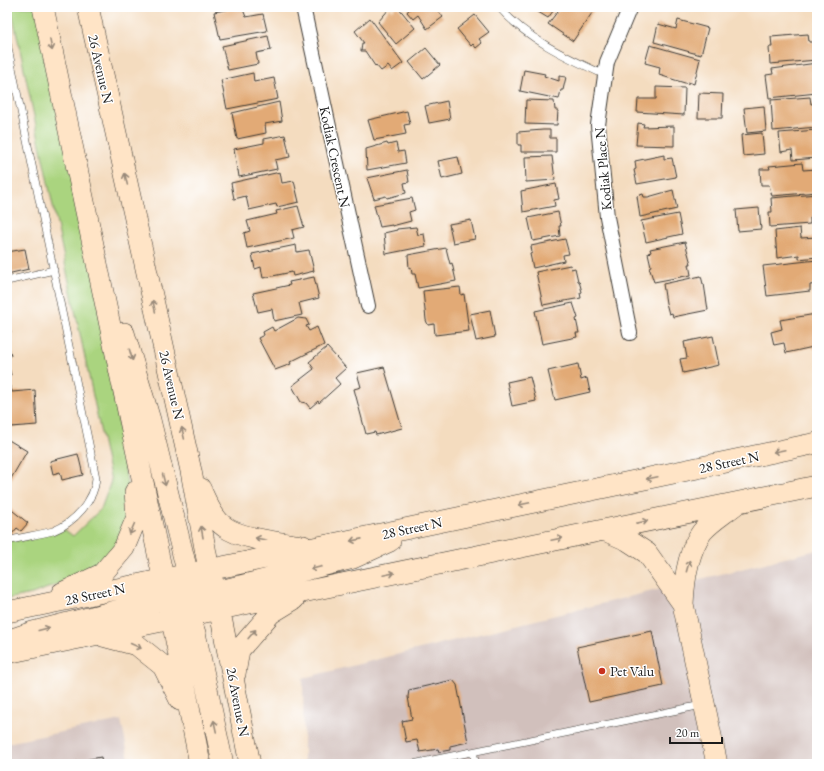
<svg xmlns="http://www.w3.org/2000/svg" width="824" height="771" font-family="'EB Garamond',serif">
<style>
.industrial{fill:#d1c0bc}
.green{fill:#aad47f;stroke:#63784e}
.building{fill:#e2aa76}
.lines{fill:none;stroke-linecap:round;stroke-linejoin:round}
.lane-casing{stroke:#3c3934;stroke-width:8}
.street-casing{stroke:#3c3934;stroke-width:16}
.secondary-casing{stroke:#3c3934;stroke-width:22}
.lane{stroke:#fff;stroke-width:7}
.street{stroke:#fff;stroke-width:14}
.secondary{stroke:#ffe4c6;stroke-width:21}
.oneway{stroke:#998a7a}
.poi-dot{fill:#c8321e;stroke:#fff;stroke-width:1.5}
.labels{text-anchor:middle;stroke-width:3;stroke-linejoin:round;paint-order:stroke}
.street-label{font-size:14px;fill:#1c1c1c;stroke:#fff}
.poi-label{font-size:14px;fill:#1c1c1c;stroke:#fff;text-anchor:start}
</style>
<rect width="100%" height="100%" fill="#fff"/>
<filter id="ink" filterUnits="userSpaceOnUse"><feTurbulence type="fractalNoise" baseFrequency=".025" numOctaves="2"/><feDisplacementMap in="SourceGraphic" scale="8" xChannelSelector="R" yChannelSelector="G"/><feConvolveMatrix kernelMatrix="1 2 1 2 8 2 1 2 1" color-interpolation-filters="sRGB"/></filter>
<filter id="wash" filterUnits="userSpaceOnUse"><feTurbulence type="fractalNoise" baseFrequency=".012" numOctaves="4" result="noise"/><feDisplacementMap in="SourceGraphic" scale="16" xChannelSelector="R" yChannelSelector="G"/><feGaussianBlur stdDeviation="0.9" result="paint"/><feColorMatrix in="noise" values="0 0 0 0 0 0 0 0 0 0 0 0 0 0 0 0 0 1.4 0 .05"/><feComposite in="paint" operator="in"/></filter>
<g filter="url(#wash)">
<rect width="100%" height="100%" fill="#f4dcbf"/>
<!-- industrial -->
<path class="industrial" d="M817 550V764H304L303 678Z
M121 720 130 764H7V743Z"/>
<!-- green -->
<path class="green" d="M11 7H43L80 183 123 452 131 516 122 537 98 569 32 594 7 599V541L61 527 73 536 101 509 111 481Z"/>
<g id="blocks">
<!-- building -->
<path class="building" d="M242 7 246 17 263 14 267 31 220 39 214 12Z
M396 7H398L415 28 396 44 378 22 390 8 392 10Z
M411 7H435L443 17 427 29 418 15 413 19 407 12Z
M530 7H556L548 18Z
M561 7H590L594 10 573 41 548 24Z
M475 15 489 32 479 39 482 43 476 48 473 44 471 46 457 29Z
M370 18 403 63 392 71 388 66 381 71 376 65 375 66 365 51H361L362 43H364L355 31Z
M678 20 708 28 701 55 654 42 658 24 676 29Z
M808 34 809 42H817V60L770 64 769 47H772L771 37Z
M268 36 271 50 256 53 258 64 228 70 222 46Z
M650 45 700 59 694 84 688 82V84L659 75 660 67 645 63Z
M426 48 440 65 423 79 409 62Z
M817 63V93L769 98 766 75 773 74 772 69Z
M524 70 545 74 544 76 559 81V76L566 77 563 90H561L559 99 520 91Z
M253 73 254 82 274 78 278 99 227 109 221 80Z
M656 87 685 88 684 115 637 112 638 99H656Z
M699 93 723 94 722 118H698Z
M810 97 811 104 817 103V127L773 131 771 100Z
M526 100 554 101 555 110H558L557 125 525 124Z
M447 101 450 119 429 123 425 106Z
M279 102 282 121 265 124 266 133 237 139 232 113Z
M764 106 766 131 747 133 744 108Z
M407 111 410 124 404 125 406 134 374 140 368 120Z
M638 123 644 124 643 127 674 126V146L636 145Z
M543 130H550V138H556V152H521V145H518V132Z
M817 130V158L793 160 792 150 781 152 779 133Z
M762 133 764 154 743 156 741 135Z
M285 135 290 157 275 160 277 169 239 177 238 170H237L234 149 264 143V139Z
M387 143 388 145 396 143 398 152 404 151 406 163 367 170 366 149Z
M664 155V159L672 158 676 177 637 184 634 170 636 169 635 161Z
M552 156 555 180 526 182 525 157Z
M458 157 462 174 442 179 438 161Z
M802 163 803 170 817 169V192L772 196 769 185H761L760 169H770L769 166Z
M407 170 409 182 404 183 406 193 387 198 386 196 374 199 367 178Z
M280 172 282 183 294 181 299 202 277 207 276 204 249 210 246 196 234 199 231 183Z
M556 184 559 199 554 200 555 206 523 212 521 191Z
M673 190 677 209 640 217 637 196 643 194 644 197H648Z
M817 194V217L810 218V224L770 227 769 212H772L771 198Z
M412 198 415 210 409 212 411 221 392 226V225L380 227 374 205Z
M298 206 304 227 292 230 294 238 247 248 244 233 250 231 247 221 277 214 276 211Z
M759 208 761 229 738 231 736 210Z
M558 212 561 226H559L560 236 533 241 528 218Z
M678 214 682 234 646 242 641 221Z
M471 220 475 239 453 243 449 224Z
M416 227 418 235 424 234 426 246 386 254 384 233 397 230V229Z
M800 228 801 238 817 237V257L799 259V255L777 258 775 231Z
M565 239 569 254 563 255 564 261 533 268 530 254 532 253 531 246Z
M685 242 691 264H689L691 275 654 282 649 267 651 266 648 253 651 252 650 249Z
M296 245 297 252 309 250 314 271 293 276 292 272 263 278 261 267 255 269 252 254Z
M446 248 450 264 452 263 456 281 418 288 415 274H412L411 267 409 268 408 255Z
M25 249 29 269 7 274V252Z
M817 260V284L810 285V291L767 296 763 266Z
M570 265 571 269 575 268 578 281H579L582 292 580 293 581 298 543 305 536 272Z
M701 276 703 284H704L708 310 673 317 672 313 669 314 666 303 663 284Z
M314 277 319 298 299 303 302 315 274 321 272 309 258 312 253 293 290 285 289 282Z
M460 287 461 295 464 294 469 331 435 335 434 324 428 325 426 320 423 291Z
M573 303 578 318 576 319 579 333H576L577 337 542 344 535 311Z
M490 310 495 337 476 341 470 314Z
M816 314 817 348 813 349V347L786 353 784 343 774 345 771 332 782 329 780 320Z
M7 318 11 332 7 333Z
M298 318 306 319 309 325 306 326 309 331 317 327 324 345 290 362 291 364 275 370 258 338 264 335 263 332 272 327 274 331Z
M713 336 719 365 683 373 680 359 687 358 684 342Z
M9 347 11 356 7 357V348Z
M327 347 346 368 335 378 340 384 319 403 318 401 310 408 306 403 301 402 292 386 314 369 309 362Z
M7 360 11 375H7Z
M578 364 581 380 587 378 590 392 555 400 548 371Z
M384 367 402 428 376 435 375 432 366 434 354 389 361 387 357 373Z
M530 377 536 401 512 406 507 382Z
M7 387H11L12 392 35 390 37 425 11 427 10 404H7Z
M7 439 27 451 9 482 7 481Z
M78 454 83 475 62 480 60 472 53 474 50 461Z
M8 507 28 523 21 531 17 528 11 535 7 532Z
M652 631 663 686 589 702 577 647Z
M453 680 457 685 468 742 450 746V750L439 752 438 749 420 752 417 740 406 742 402 721 412 719 408 697 409 690Z
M101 757 102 764H69L68 763Z"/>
</g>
</g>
<g filter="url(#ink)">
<use href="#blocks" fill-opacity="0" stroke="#3c3934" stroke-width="1"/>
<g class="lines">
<!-- lane casing -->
<g class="lane-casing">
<path id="lane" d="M499 7C526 39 568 58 605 75
M7 43 96 478C95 500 74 523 53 531 38 535 22 537 7 541
M7 281 54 270
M473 752 476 764
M413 764 702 705"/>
</g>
<!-- street casing -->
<g class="street-casing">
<path id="street" d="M303 7 368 306
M630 7 607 62 598 125 607 217 630 333"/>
</g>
<!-- secondary casing -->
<g class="secondary-casing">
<path id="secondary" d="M43 7 172 620 200 764
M88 7 191 471 209 570 216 592 250 764
M124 333 150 420 188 575 205 598 220 609
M200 488C206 501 213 519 225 527 240 539 283 543 303 546
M604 530 627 540 647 553 683 604
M62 593 102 574 124 548 137 517 135 492
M204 598 216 592 353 558 390 541
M185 603 195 633 223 764
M7 612 817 443
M103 636 137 645 163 666 180 700
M7 641 33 632 167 598 179 592
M7 653 817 486
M235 674 239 650 271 613 294 599
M717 764 683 604C684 582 688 551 702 532 710 522 725 513 736 504"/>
</g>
<!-- lane -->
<use href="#lane" class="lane"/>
<!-- street -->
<use href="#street" class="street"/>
<!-- secondary -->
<use href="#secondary" class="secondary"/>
</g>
<!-- one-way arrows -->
<defs><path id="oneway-shaft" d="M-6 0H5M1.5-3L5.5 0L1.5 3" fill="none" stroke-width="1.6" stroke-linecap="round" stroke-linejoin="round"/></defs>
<g class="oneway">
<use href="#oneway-shaft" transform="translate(51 45) rotate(78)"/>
<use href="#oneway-shaft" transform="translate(126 179) rotate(-103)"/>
<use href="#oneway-shaft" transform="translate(154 306) rotate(-103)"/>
<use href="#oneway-shaft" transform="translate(131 355) rotate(74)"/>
<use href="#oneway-shaft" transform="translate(183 433) rotate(-103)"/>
<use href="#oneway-shaft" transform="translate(779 451) rotate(168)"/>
<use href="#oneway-shaft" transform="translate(652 478) rotate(168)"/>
<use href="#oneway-shaft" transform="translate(164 480) rotate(76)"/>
<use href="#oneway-shaft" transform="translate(524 504) rotate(168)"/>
<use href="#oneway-shaft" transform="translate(642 522) rotate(-12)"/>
<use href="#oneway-shaft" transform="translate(132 529) rotate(114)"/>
<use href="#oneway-shaft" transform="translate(202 532) rotate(-100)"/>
<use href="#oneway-shaft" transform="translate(261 539) rotate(-168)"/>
<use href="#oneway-shaft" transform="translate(557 539) rotate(-12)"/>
<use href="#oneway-shaft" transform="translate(356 540) rotate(169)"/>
<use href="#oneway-shaft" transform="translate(688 566) rotate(-74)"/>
<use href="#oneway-shaft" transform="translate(316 568) rotate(166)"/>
<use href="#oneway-shaft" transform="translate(389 574) rotate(-12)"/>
<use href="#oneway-shaft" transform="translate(44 629) rotate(-15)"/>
<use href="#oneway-shaft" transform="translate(252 634) rotate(-50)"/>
<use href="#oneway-shaft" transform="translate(136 646) rotate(25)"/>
<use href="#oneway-shaft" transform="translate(215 726) rotate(-102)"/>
</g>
</g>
<!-- markers -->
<circle class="poi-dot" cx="602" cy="671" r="4"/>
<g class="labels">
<!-- street labels -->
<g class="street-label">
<text transform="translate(101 69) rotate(77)" y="5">26 Avenue N</text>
<text transform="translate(335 157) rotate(78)" y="5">Kodiak Crescent N</text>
<text transform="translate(603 169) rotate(-95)" y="5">Kodiak Place N</text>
<text transform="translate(172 385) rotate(77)" y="5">26 Avenue N</text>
<text transform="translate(729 462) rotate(-12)" y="5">28 Street N</text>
<text transform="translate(412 528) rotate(-12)" y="5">28 Street N</text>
<text transform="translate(95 594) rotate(-12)" y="5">28 Street N</text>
<text transform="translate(238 702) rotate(79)" y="5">26 Avenue N</text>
</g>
<!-- poi labels -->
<g class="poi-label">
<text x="610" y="676">Pet Valu</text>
</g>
</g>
<!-- margin -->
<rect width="824" height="771" fill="none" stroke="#fff" stroke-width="24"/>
<!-- scale -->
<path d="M670 737v6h52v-6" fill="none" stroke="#1c1c1c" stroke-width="2"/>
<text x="676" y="737" font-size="12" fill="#1c1c1c" stroke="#ffffff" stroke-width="3" paint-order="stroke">20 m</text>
</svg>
